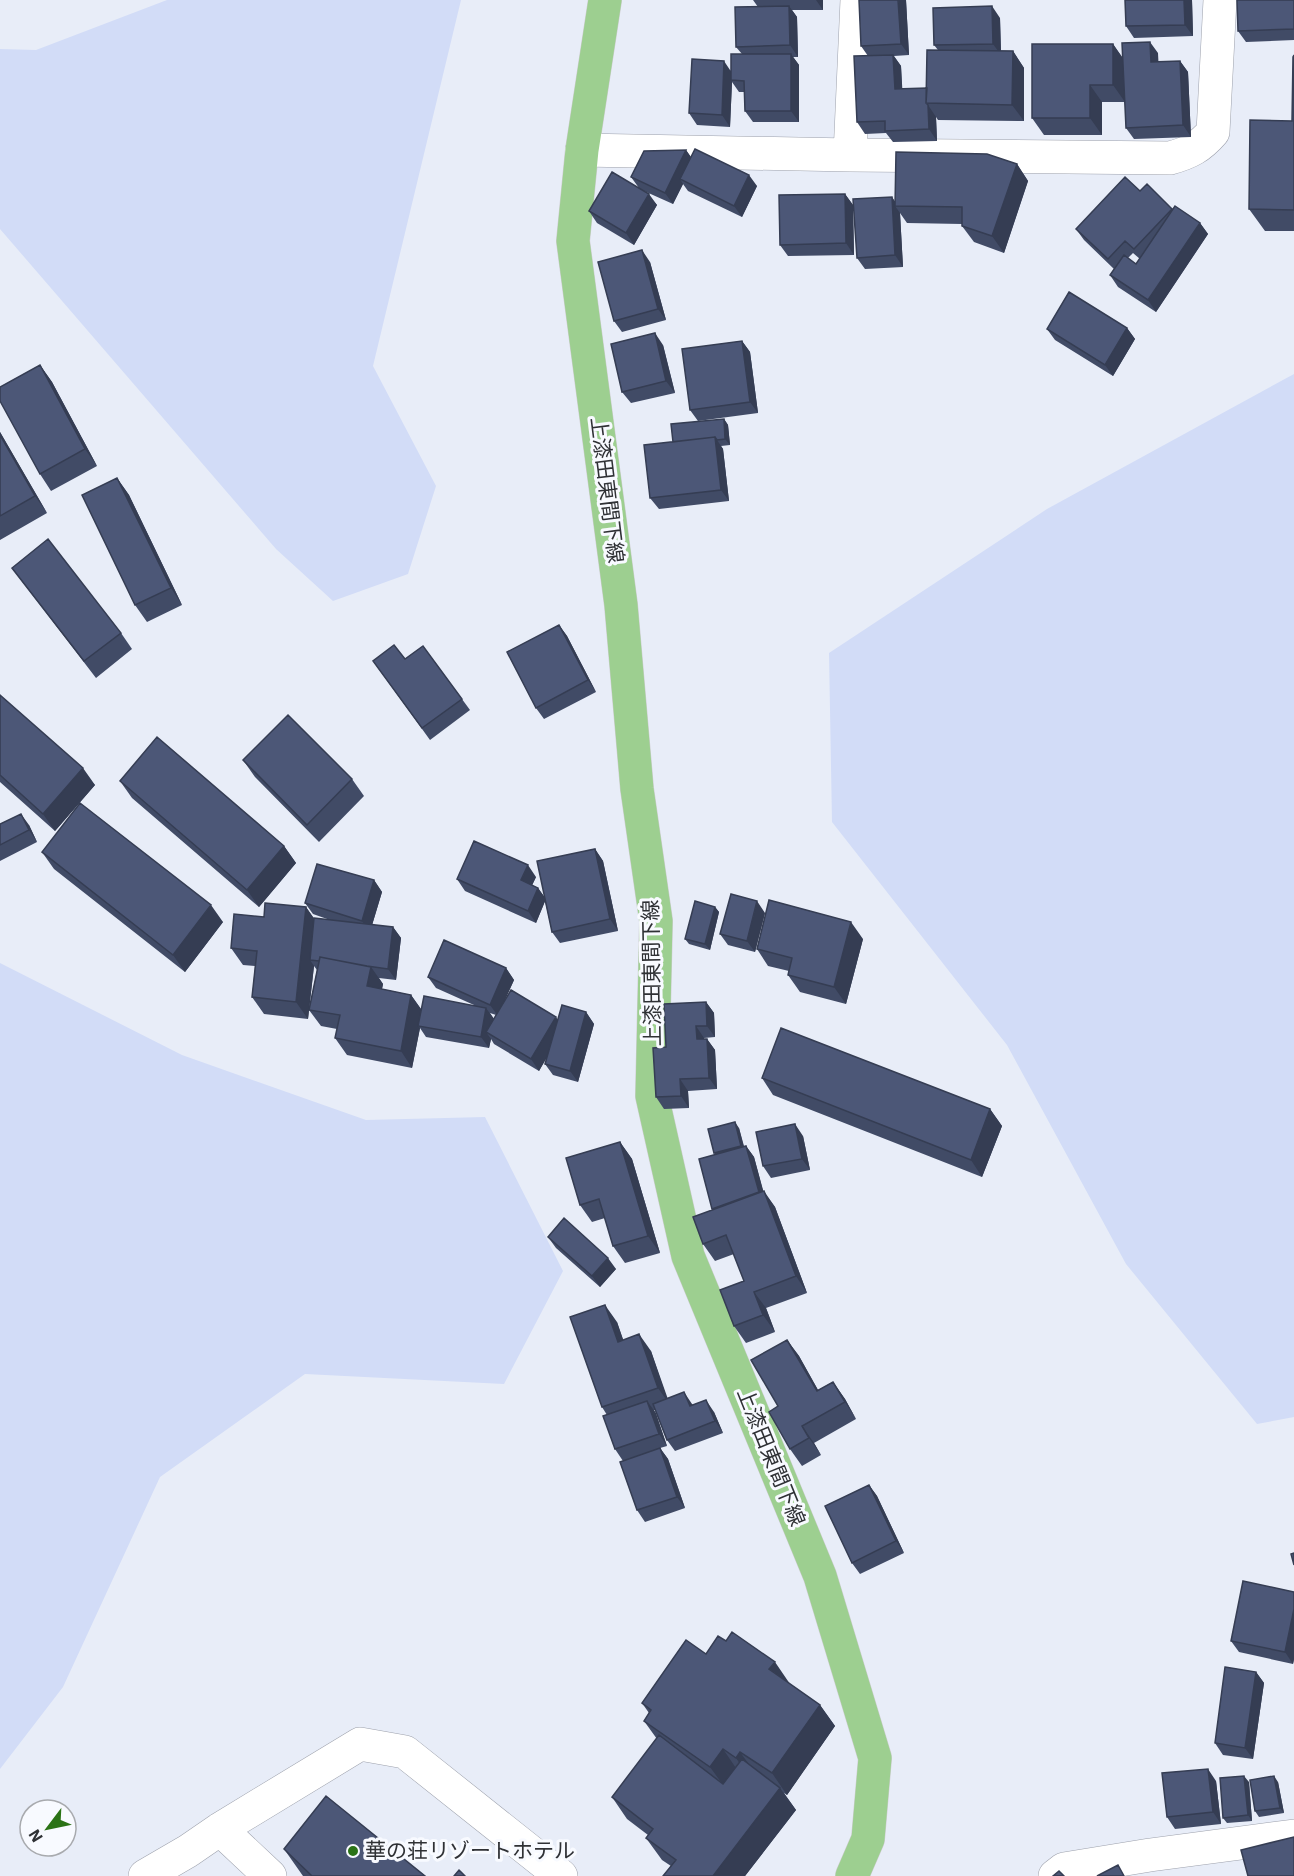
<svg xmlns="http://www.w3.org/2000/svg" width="1294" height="1876" font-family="'IBM Plex Sans','Noto Sans JP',sans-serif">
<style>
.green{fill:#d2dcf7}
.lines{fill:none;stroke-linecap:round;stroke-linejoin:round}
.minor-casing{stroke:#9da1ac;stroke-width:34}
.major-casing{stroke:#cdcecf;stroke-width:34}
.minor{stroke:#fff;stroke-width:33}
.major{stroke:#9dcf90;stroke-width:33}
.wall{fill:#414b66;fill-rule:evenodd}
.shaded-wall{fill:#353d53}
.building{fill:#4c5777;stroke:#353d53;stroke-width:1.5}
.poi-dot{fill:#2b7316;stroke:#f8faff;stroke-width:2}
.labels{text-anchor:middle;stroke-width:6;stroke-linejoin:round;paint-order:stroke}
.street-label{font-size:21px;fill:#2f3135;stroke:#f8faff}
.poi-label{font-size:21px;fill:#2f3135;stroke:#f8faff;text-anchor:start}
</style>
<rect width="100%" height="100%" fill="#e8edf8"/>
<!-- green -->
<path class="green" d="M167 0H461L373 366 436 486 408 574 333 601 276 549 0 229V49L36 50Z
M1294 374V1417L1257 1424 1126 1264 1007 1045 832 822 829 653 1047 509Z
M0 963 182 1055 366 1120 485 1117 563 1271 504 1384 305 1374 160 1477 63 1687 0 1769Z"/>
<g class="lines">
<!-- minor casing -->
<g class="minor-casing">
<path id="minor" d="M857 0 850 155 1170 158C1189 153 1200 147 1213 132L1220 0
M582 150 850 155
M220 1829 270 1876
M145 1876 188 1851 220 1829 360 1744 405 1752 561 1876
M1055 1876 1064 1869 1150 1855 1294 1836"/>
</g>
<!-- major casing -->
<g class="major-casing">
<path id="major" d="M605 0 582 150 573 241 621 605 637 789 656 921 652 1096 688 1256 820 1576 875 1758 868 1839 852 1876"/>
</g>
<!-- minor -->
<use href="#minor" class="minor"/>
<!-- major -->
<use href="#major" class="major"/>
</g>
<!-- wall -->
<path class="wall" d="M753 0H823V10H792L797 17 798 57H793L799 65V122H753L745 111 744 92H739L732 82 730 127 697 125 689 113 731 70 742 54 736 47 758 7Z
M906 0 909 55 894 56 901 66 902 89 927 88 938 50 934 45 1000 18 1001 51H1013L1024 68V121L938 120 936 117 937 141 893 142 886 133 865 134 857 122 868 56 861 46Z
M1125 0H1192L1193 36 1134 38 1126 26Z
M1294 0V40L1246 42 1238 31Z
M1113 44 1123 59 1158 53V61H1180L1188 72 1191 137 1134 139 1126 128 1125 102H1102V135H1044L1032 118Z
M1294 55V231H1265L1249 209 1292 121Z
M686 150 691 157 757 186 742 217 688 191 683 184 673 204 644 191 657 205 634 245 597 223 589 211 639 188 631 177Z
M1017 164 1028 181 1004 253 974 242 962 226V224L907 223 900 213 903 267 865 269 857 258 892 197 895 202Z
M1140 191 1173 209 1200 223 1208 234 1156 312 1118 287 1110 275 1114 269 1084 240 1076 229ZM1133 253 1140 259 1136 264 1128 258Z
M845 194 853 205 854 255 788 256 780 245Z
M650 262 666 320 622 332 614 321Z
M1127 328 1135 339 1113 376 1055 340 1047 329Z
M742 341 750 352 758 413 698 421 690 410Z
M663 345 675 393 631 403 622 392Z
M40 365 52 382 97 466 51 491 40 474Z
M724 419 728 425 730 445 721 446 723 449 729 501 659 509 650 498 673 442Z
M0 432 47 513 0 540Z
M117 478 129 495 182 605 147 622 135 605Z
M12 568 121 633 132 649 96 678 24 584Z
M559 625 567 636 596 692 544 719 536 708Z
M423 646 470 710 430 740 373 661 405 659Z
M0 695 95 785 55 831 0 782Z
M243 760 352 779 364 796 319 842 255 777Z
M120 781 284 846 296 863 259 907 132 798Z
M0 824 29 825 37 842 0 861Z
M595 849 603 861 618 931 560 943 552 932 545 901 536 923 465 891 457 879 536 877 532 885 538 888 545 898Z
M42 852 223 922 185 972 54 869Z
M374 880 382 892 372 925 393 927 401 938 396 980 379 978 383 984 382 989 411 995 421 1009 474 1005 436 988 428 977 506 968 514 980 505 999 558 1020 586 1012 594 1024 578 1082 553 1075 545 1064 547 1056 539 1071 494 1044 491 1039 489 1048 426 1037 420 1028 412 1068 347 1055 335 1038 337 1029 321 1026 309 1010 317 970 314 966 308 1019 264 1014 252 997 255 966 243 965 231 948 264 917 306 907 314 919 330 920 313 914 305 903ZM490 1013 496 1015 494 1019Z
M715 907 719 912 710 950 689 944 685 939Z
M765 913 755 952 728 945 720 934Z
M863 939 846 1004 800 992 788 975 789 971 768 966 757 949Z
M706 1002 714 1013 715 1037 704 1038V1039H707L715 1050 717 1089 688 1091 689 1108 664 1109 656 1097 666 1047Z
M762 1078 990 1109 1002 1126 982 1177 773 1095Z
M739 1128 744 1146H746L754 1157 763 1191 775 1207 807 1293 766 1308 775 1332 746 1343 734 1326 744 1281 734 1254 715 1261 703 1244 713 1210 715 1154 714 1153Z
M803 1136 810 1170 771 1178 763 1166Z
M620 1142 632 1159 660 1253 625 1263 613 1246 605 1218 592 1222 580 1205Z
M548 1237 616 1269 600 1287 556 1248Z
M617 1322 623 1340 651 1351 667 1399 692 1404 693 1405 714 1412 723 1433 675 1451 667 1440 655 1410H654L667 1446 660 1448 668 1459 685 1508 645 1522 637 1510 623 1461 615 1449 607 1415 602 1407Z
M787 1340 799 1356 818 1390 833 1382 845 1399 856 1419 814 1443 821 1455 802 1466 790 1449 778 1406Z
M869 1485 877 1496 904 1553 860 1574 852 1563Z
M1294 1592V1659L1293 1664 1239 1652 1231 1641Z
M1256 1672 1264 1683 1253 1759 1223 1755 1215 1743Z
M790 1684 820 1705 835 1726 787 1795 784 1793 796 1810 745 1876H663L671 1866 662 1860 646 1838 648 1835 627 1819 612 1797 657 1739 644 1721 649 1713 642 1703Z
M1216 1781 1221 1824 1175 1829 1167 1817Z
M1249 1782 1252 1821 1227 1823 1223 1818Z
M1278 1782 1284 1813 1259 1817 1255 1811Z
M284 1849 425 1876H303Z"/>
<!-- shaded-wall -->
<path class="shaded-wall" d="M816 0H823V10Z
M898 0H906L909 55 901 44Z
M1184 0H1192L1193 36 1185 25Z
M789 6 797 17 798 57 790 45Z
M992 6 1000 18 1001 55 993 44Z
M1150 42 1158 53 1159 73 1151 62Z
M1113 44 1125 61V102L1113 85Z
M1013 51 1024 68V121L1012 105Z
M791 54 799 65V122L791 111Z
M893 55 901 66 903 101 895 89Z
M724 61 732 73 731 80 732 82 730 127 722 115Z
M1180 61 1188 72 1191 137 1183 125Z
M1090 85 1102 102V135L1090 118Z
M928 105 936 117 937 141 929 129Z
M686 150 694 162 680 179 683 184 673 204 665 193Z
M1017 164 1028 181 1004 253 992 236Z
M749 175 757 186 742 217 734 206Z
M649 194 657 205 634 245 626 233Z
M845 194 853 205 854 255 846 243Z
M892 197 898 206H895L900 213 903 267 895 255Z
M1200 223 1208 234 1156 312 1148 300Z
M642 250 650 262 666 320 658 309Z
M1127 328 1135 339 1113 376 1105 365Z
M655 333 663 345 675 393 666 381Z
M742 341 750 352 758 413 750 402Z
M40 365 52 382 97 466 85 449Z
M724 419 728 425 730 445 725 439Z
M0 432 47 513 35 496 0 435Z
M715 437 723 449 729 501 721 490Z
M117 478 129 495 182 605 171 588Z
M559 625 567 636 596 692 588 680Z
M83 768 95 785 55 831 43 814Z
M21 814 29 825 37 842 29 830Z
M284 846 296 863 259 907 247 890Z
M595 849 603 861 618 931 610 919Z
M528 865 536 877 529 892 521 880Z
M374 880 382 892 370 932 362 921Z
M538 888 546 899 536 923 528 911Z
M757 901 765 913 755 952 747 941Z
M211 905 223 922 185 972 173 955Z
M306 907 318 924 310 960 314 966 308 1019 296 1002Z
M715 907 719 912 710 950 705 944Z
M851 922 863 939 846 1004 834 987Z
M393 927 401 938 396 980 388 969Z
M371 967 383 984 379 1003 367 986Z
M506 968 514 980 498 1016 490 1005Z
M411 995 423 1012 418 1026 420 1028 412 1068 401 1051Z
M706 1002 714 1013 715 1037 707 1026Z
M486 1008 494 1019 486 1032 491 1039 489 1048 481 1037Z
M586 1012 594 1024 578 1082 570 1071Z
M556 1017 564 1029 539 1071 531 1059Z
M696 1026 704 1038 705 1051 697 1039Z
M707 1039 715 1050 717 1089 709 1078Z
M680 1079 688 1091 689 1108 681 1096Z
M990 1109 1002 1126 982 1177 971 1160Z
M735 1122 739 1128 745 1152 741 1146Z
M795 1124 803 1136 810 1170 802 1159Z
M620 1142 632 1159 660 1253 648 1236Z
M746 1146 754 1157 768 1208 760 1197Z
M764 1191 775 1207 807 1293 796 1276Z
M608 1258 616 1269 600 1287 592 1276Z
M754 1292 766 1308 775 1332 763 1315Z
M605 1305 617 1322 630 1359 618 1342Z
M639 1334 651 1351 670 1405 658 1388Z
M787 1340 799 1356 828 1408 817 1391Z
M833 1382 845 1399 856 1419 845 1402Z
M684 1392 692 1404 698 1418 690 1406Z
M706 1400 714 1412 723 1433 715 1421Z
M647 1401 656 1413 667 1446 659 1434Z
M802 1426 814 1443 821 1455 809 1438Z
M660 1448 668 1459 685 1508 677 1497Z
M869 1485 877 1496 904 1553 896 1541Z
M1294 1609V1659L1293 1664 1285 1652Z
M775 1662 790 1684 769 1669Z
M1256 1672 1264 1683 1253 1759 1245 1748Z
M820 1705 835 1726 787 1795 772 1773Z
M723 1749 738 1771 726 1789 710 1767Z
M740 1752 756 1774 751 1780 736 1758Z
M1208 1769 1216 1781 1221 1824 1213 1812Z
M1244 1776 1249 1782 1252 1821 1248 1815Z
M1274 1776 1278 1782 1284 1813 1280 1808Z
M780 1788 796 1810 745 1876H713Z"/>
<!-- building -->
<path class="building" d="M859 0H898L901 44 861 46Z
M1125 0H1184L1185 25 1126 26Z
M1237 0H1294V29L1238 31Z
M789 6 790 45 736 47 735 7Z
M992 6 993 44 934 45 933 8Z
M1150 42 1151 62 1180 61 1183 125 1126 128 1122 43Z
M1032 44H1113V85H1090V118H1032Z
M927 50 1013 51 1012 105 926 103Z
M731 54H791V111H745L744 81 731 80Z
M893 55 895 89 927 88 926 103 928 105 929 129 885 131V121L857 122 854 56Z
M1294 55V210L1249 209 1250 120 1292 121 1293 57Z
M692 59 724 61 722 115 689 113Z
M695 149 749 175 734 206 680 179Z
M686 150 665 193 631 177 644 151Z
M896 152 987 154 1017 164 992 236 962 226V207L895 206Z
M612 172 649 194 626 233 589 211Z
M1125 177 1140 191 1147 184 1172 209 1134 249 1125 241 1108 259 1076 229Z
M845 194 846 243 780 245 779 195Z
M892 197 895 255 857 258 853 199Z
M1175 206 1200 223 1148 300 1110 275 1124 255 1136 264Z
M642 250 658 309 614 321 598 262Z
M1069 292 1127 328 1105 365 1047 329Z
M655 333 666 381 622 392 611 344Z
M742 341 750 402 690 410 682 349Z
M40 365 85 449 40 474 0 401V387Z
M724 419 725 439 717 440 715 437 673 442 671 424Z
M0 435 35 496 0 516Z
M715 437 721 490 650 498 644 445Z
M117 478 171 588 135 605 82 495Z
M48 539 121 633 84 661 12 568Z
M559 625 588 680 536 708 507 652Z
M394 645 405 659 423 646 462 699 422 728 373 661Z
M0 695 83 768 43 814 0 775Z
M288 715 352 779 307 825 243 760Z
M157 737 284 846 247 890 120 781Z
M80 803 211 905 173 955 42 852Z
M21 814 29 830 0 845V824Z
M474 841 528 865 521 880 538 888 528 911 457 879Z
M595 849 610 919 552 932 537 861Z
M317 864 374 880 362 921 305 903Z
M731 894 757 901 747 941 720 934Z
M769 900 851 922 834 987 788 975 792 958 757 949Z
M695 901 715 907 705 944 685 939Z
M265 903 306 907 296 1002 252 997 257 951 231 948 234 914 264 917Z
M314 918 393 927 388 969 367 966 320 957 319 961 310 960Z
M444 940 506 968 490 1005 428 977Z
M320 957 371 967 367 986 411 995 401 1051 335 1038 340 1015 309 1010Z
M511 990 556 1017 531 1059 486 1032Z
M424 996 486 1008 481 1037 418 1026Z
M706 1002 707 1026H696L697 1039H707L709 1078 680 1079 681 1096 656 1097 653 1048 666 1047 664 1004Z
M562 1005 586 1012 570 1071 545 1064Z
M781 1028 990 1109 971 1160 762 1078Z
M735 1122 741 1146 714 1153 708 1129Z
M795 1124 802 1159 763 1166 756 1132Z
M620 1142 648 1236 613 1246 599 1199 580 1205 566 1158Z
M746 1146 759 1192 712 1209 699 1159Z
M764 1191 796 1276 754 1292 763 1315 734 1326 720 1290 744 1281 726 1235 703 1244 693 1217Z
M564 1218 608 1258 592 1276 548 1237Z
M605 1305 618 1342 639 1334 658 1388 602 1407 570 1317Z
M787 1340 817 1391 833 1382 845 1402 802 1426 809 1438 790 1449 769 1412 778 1406 751 1360Z
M684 1392 690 1406 706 1400 715 1421 667 1440 653 1404Z
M647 1401 659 1434 615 1449 603 1416Z
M660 1448 677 1497 637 1510 620 1462Z
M869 1485 896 1541 852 1563 825 1506Z
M1294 1553V1565L1291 1554Z
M1243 1581 1294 1592V1609L1285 1652 1231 1641Z
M732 1632 775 1662 769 1669 820 1705 772 1773 740 1752 736 1758 723 1749 710 1767 644 1721 651 1710 642 1703 686 1640 706 1654 718 1636 726 1641Z
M1225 1667 1256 1672 1245 1748 1215 1743Z
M659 1735 723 1784 742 1759 780 1788 713 1876H663L676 1860 646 1838 653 1829 612 1797Z
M1208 1769 1213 1812 1167 1817 1162 1773Z
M1244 1776 1248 1815 1223 1818 1220 1778Z
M1274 1776 1280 1808 1255 1811 1250 1780Z
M326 1796 425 1876H312L284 1849Z
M1294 1837V1876H1248L1241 1850Z
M1118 1865 1124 1876H1097Z
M459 1870 465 1876H454Z
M1059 1871 1064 1876H1053Z"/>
<!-- markers -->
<circle class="poi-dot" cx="353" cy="1851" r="6"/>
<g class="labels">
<!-- street labels -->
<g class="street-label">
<text transform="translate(607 490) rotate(83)" y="7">上漆田東間下線</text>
<text transform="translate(652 973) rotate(-91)" y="7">上漆田東間下線</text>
<text transform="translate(771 1457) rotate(68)" y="7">上漆田東間下線</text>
</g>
<!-- poi labels -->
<g class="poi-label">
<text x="365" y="1858">華の荘リゾートホテル</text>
</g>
</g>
<!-- north arrow -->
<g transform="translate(48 1828) rotate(238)"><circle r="28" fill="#f8faff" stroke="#a8aaae" stroke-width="1.5"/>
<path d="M0-4.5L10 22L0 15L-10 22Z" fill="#2b7316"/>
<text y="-9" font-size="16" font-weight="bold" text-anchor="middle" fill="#2f3135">N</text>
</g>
</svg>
